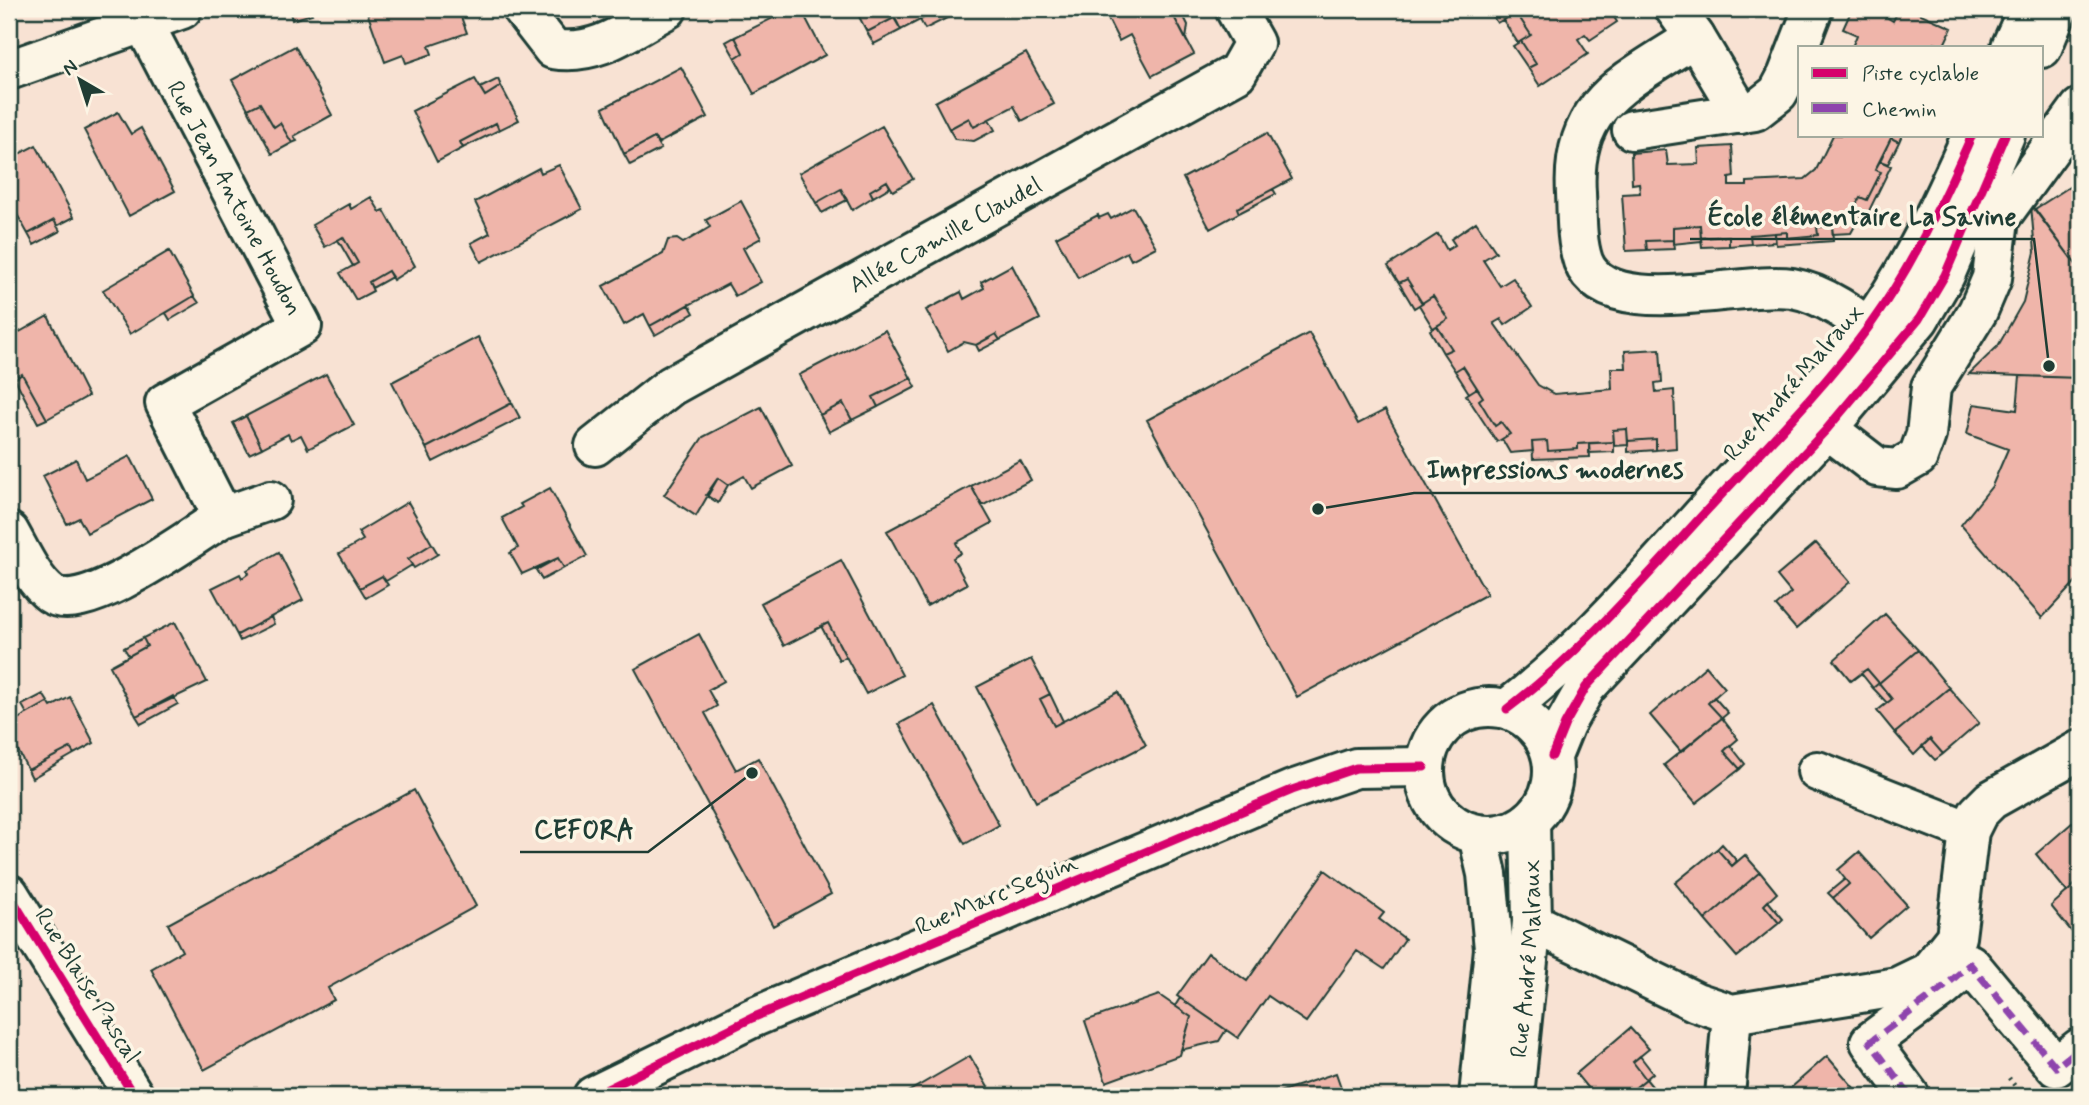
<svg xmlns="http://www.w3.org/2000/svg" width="2089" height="1105" font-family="Mynerve,sans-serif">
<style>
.building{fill:#efb5aa;stroke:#1f3d34;stroke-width:2}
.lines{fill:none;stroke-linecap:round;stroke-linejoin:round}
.minor-casing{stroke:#1f3d34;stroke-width:44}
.path{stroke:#1f3d34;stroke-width:4.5;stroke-dasharray:2 5;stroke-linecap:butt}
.minor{stroke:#fcf5e5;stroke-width:38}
.quiet{stroke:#8e44ad;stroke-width:7;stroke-dasharray:14 7;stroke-linecap:butt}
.cycleway-casing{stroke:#fcf5e5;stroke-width:13}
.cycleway{stroke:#d6006c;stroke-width:9}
.labels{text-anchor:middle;stroke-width:7;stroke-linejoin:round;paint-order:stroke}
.street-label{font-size:24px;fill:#1f3d34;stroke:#fcf5e5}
.leader{fill:none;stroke:#1f3d34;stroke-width:2.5}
.callout-dot{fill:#1f3d34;stroke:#fcf5e5;stroke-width:2.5}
.callout-label{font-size:26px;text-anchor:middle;font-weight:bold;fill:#1f3d34;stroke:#fcf5e5;stroke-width:7;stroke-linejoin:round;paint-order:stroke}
</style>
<rect width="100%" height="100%" fill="#f8e2d3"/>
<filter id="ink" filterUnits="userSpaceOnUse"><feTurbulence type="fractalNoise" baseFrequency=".0143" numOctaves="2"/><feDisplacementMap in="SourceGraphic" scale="14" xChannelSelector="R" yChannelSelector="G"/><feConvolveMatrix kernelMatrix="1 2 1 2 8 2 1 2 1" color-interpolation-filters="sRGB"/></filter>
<g filter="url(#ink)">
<!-- building -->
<path class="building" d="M289 9H309L312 14 292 20Z
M375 9H458L467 33 429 46 432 54 406 63 403 55 385 62 367 12Z
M779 9H801L825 55 754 94 735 58 743 53 735 37 781 14Z
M855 9H899L892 12 894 18 867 32Z
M899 9H914L920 20 901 30 892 12Z
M914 9H940L920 20Z
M940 9H947L951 16 925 29 920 20Z
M1109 9H1180L1172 13 1194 54 1152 76 1130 35 1119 41 1104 11Z
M1180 9 1188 25 1186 40 1172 13Z
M1488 9H1500L1506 18 1497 23Z
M1500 9H1609L1617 22 1590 40 1585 34 1578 39 1588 54 1540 86 1528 68 1536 64 1521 41 1531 35 1515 11 1506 18Z
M1852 9H1884L1888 11 1885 16 1893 21 1899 9H1910L1952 28 1943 47 1935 43 1933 47H1852L1857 35 1843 29Z
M1515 11 1531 35 1518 43 1503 20Z
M894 18 901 30 874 44 867 32Z
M735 37 743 53 735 58 726 42Z
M1521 41 1536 64 1528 68 1513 46Z
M295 46 332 115 294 136 297 141 292 143 280 123 274 127 260 103 248 109 232 80Z
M1026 53 1054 104 1022 121 1014 106 974 127 969 118 949 129 935 102Z
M681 67 708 117 659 143 654 138 624 154 603 108Z
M475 79 485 96 501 86 519 120 499 130 496 123 460 142 463 148 437 162 412 111Z
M498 79 501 86 485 96 480 88Z
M260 103 274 127 280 123 292 143 272 154 248 109Z
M118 112 131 134 141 128 175 191 129 216 84 130Z
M969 118 974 127 989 119 995 130 974 141 955 139 949 129Z
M496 123 499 130 463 148 460 142Z
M882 126 913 179 893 191 887 181 870 191 873 197 852 210 841 189 816 203 799 173Z
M1267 133 1292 179 1237 208 1239 213 1210 229 1183 178Z
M1833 135H1902L1899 142 1891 138 1875 170 1881 172 1867 200 1860 197 1853 210 1861 215 1851 233 1833 234 1832 226 1817 227 1818 235 1787 238V232L1750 235 1751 244 1729 246V236L1701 238 1700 225 1673 227V240L1646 241 1647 250 1626 251 1622 194 1640 193 1639 183 1632 184 1631 153 1666 150 1668 165 1699 164 1698 148 1732 146 1734 177 1729 178V186H1747V182L1805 179 1816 170Z
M654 138 661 149 630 165 624 154Z
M1891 138 1899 142 1888 164 1880 161Z
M11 139 19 154 36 145 74 217 57 226 54 220 28 234 9 200Z
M1880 161 1891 166 1866 217 1853 210 1860 197 1867 200 1881 172 1875 170Z
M559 165 582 209 481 262 471 243 490 233 475 202 539 168 541 173Z
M2080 180V270L2035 209Z
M887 181 890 187 873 197 870 191Z
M841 189 847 200 822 213 816 203Z
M1273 189 1276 194 1239 213 1237 208Z
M371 197 380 212 384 210 415 266 393 280 388 271 369 282 373 291 356 300 340 273 358 263 343 237 325 247 312 225 349 204 351 209Z
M741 201 761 238 743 248 761 282 735 296 728 284 650 326 644 314 624 325 603 286 663 254 668 240 677 239 683 243 710 227 706 220Z
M2031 205 2080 270V378L1969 374 1998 346 2023 302 2035 252Z
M1133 207 1156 247 1131 260 1127 252 1078 278 1056 237 1098 215 1099 218 1108 214 1111 219Z
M54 220 60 231 34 245 28 234Z
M1476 222 1496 252 1483 260 1500 286 1513 278 1532 307 1505 325 1501 319 1494 323 1538 385 1554 394 1612 389 1611 368H1626L1625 351 1660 349 1662 382 1655 383 1656 392 1674 390 1676 448 1656 450V439L1628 441 1627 429 1613 430 1614 442 1578 444V449L1548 451 1547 441 1532 442 1533 451 1510 453 1502 439 1510 434 1501 422 1495 426 1479 400 1483 397 1463 366 1455 371 1443 353 1452 349 1437 326 1448 319 1433 296 1422 303 1407 279 1399 283 1388 266 1438 234 1447 250 1455 245 1451 239Z
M1700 225 1701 241 1673 244V227Z
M1832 226 1833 241 1776 245 1775 233 1787 232V238L1818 235 1817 227Z
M1775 233V242L1751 244 1750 235Z
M1729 236V246L1702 247 1701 238Z
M343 237 358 263 353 266 338 240Z
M1673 240 1674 249 1647 250 1646 241Z
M169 251 194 296 130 334 103 290Z
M1012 265 1040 319 1000 340 996 334 976 345 964 342 948 351 926 310 961 292 964 299 984 288 981 282Z
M388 271 392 277 372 288 369 282Z
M1407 279 1422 303 1414 308 1399 283Z
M194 296 199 303 170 320 166 313Z
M1433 296 1448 319 1433 328 1419 305Z
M689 304 694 313 655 335 650 326Z
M48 316 88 396 47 419 22 374 18 377 9 359V338Z
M1437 326 1452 349 1443 353 1430 330Z
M885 330 911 378 873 397 878 407 852 420 843 403 820 415 799 375Z
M1309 333 1358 424 1385 410 1487 594 1297 697 1147 420Z
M996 334 1000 340 979 351 976 345Z
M478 337 512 403 426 448 392 382Z
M1463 366 1477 388 1469 393 1455 371Z
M22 374 47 419 38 423 15 379Z
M326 374 354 425 308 449 301 435 291 440 288 434 262 448 246 416Z
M2020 376 2080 378V577L2042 618 1961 525 1992 486 2008 449 1967 434 1974 404 2017 410Z
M911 378 916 387 878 407 873 397Z
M1477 388 1483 397 1479 400 1495 426 1501 422 1510 434 1497 442 1466 395Z
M512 403 520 418 433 462 426 448Z
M843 403 852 420 829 432 820 415Z
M761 407 792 466 751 488 744 476 728 485 718 478 696 516 664 495 703 437Z
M246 416 262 448 249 454 233 423Z
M1627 429 1628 445 1614 446 1613 430Z
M1656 439V450L1628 452V441Z
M1547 441 1548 451 1578 449V444L1589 443 1590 457 1533 459 1532 442Z
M1614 442V452L1589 453V443Z
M130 456 152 499 87 533 79 518 67 524 43 476 76 459 85 479Z
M1020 460 1031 480 982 506 971 486Z
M718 478 728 485 718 503 706 495Z
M971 486 992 523 956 543 961 553 953 558 967 584 927 606 887 531Z
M550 488 587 556 564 568 558 558 522 574 510 553 518 548 502 518 522 507 520 504Z
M408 502 432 544 408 559 412 565 386 581 382 576 360 588 339 554 363 540 358 532Z
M1816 543 1850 582 1796 629 1776 606 1791 593 1777 576Z
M432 544 438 554 414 568 408 559Z
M279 552 303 600 237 635 212 588 240 574 242 578 249 573 247 570Z
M558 558 564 568 542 580 536 570Z
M841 560 902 675 866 694 828 623 784 646 761 603Z
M382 576 388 585 366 598 360 588Z
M1885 614 1918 650 1879 683 1867 669 1851 681 1834 660Z
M271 617 274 624 240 641 237 635Z
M175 622 207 682 136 716 110 666 147 646 143 638Z
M828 623 846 657 839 660 821 626Z
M699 634 724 681 708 690 717 706 705 713 736 770 758 758 831 894 773 926 635 669Z
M143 638 147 646 129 656 124 648Z
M1918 650 1949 688 1895 733 1877 711 1892 699 1879 683Z
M1031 659 1050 694 1040 699 1054 726 1118 692 1146 745 1036 802 977 687Z
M1706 666 1725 688 1708 703 1722 718 1681 752 1650 715Z
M1867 669 1879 683 1873 688 1861 673Z
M1879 683 1892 699 1887 703 1873 688Z
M1949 688 1979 723 1943 754 1930 739 1914 755 1895 733Z
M43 694 48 702 27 714 22 705Z
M1050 694 1063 721 1054 726 1040 699Z
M173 696 178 704 141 724 136 716Z
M70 697 94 743 74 754 70 748 28 770 9 733V724L48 702 51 707Z
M1714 697 1728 713 1722 718 1708 703Z
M934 705 999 825 965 844 899 724Z
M1722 718 1738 739 1724 751 1740 769 1696 803 1664 765Z
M1930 739 1943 754 1935 760 1922 746Z
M1730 745 1745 764 1740 769 1724 751Z
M70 748 74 754 32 778 28 770Z
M414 790 476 906 328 988 334 1000 204 1070 151 969 182 951 168 924Z
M2080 816V880L2067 892 2036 854Z
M1722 844 1737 861 1732 866 1717 849Z
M1717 849 1732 866 1745 855 1760 872 1705 920 1675 883Z
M1859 852 1907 905 1869 938 1833 898 1849 884 1838 870Z
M1325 870 1384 913 1379 919 1405 939 1384 969 1357 951 1306 1022 1268 996 1238 1038 1177 996 1208 953 1247 981Z
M1760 872 1777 893 1764 905 1779 923 1737 957 1705 920Z
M1845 879 1849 884 1833 898 1828 893Z
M2080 880V942L2051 906Z
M1768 901 1783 919 1779 923 1764 905Z
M1159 995 1191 1017 1180 1055 1106 1082 1085 1021Z
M1180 998 1226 1030 1219 1041 1181 1050 1191 1017 1175 1006Z
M1630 1028 1649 1049 1633 1062 1646 1079 1625 1096H1594L1576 1074Z
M970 1056 993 1096H901Z
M1640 1056 1653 1073 1646 1079 1633 1062Z
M1827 1056 1860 1095 1786 1096 1784 1094Z
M1336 1073 1344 1096H1267Z
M1646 1079 1660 1096H1625Z"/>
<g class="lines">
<!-- minor casing -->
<g class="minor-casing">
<g id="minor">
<path d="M522 9 553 49C596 57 630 29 667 9"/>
<path d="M1675 9 1695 37C1629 81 1570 101 1576 193 1577 215 1576 240 1583 261 1606 323 1741 280 1792 288 1827 294 1860 321 1888 342"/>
<path d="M1695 37 1741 114"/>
<path d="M2011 47 2028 9"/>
<path d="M2042 48 2058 9"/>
<path d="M9 70 182 9"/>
<path d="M1632 130 1755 111 1778 93 1787 76 1813 9"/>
<path d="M1808 414 1877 467 1897 469 1918 457 1926 435 1931 387 1978 311 1992 278 1999 219 2080 108"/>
<path id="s1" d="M595 446 671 386 1237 73 1254 43 1235 9"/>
<path d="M223 517 271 500"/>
<path d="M9 532C20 551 33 581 51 594 84 617 192 536 223 517L165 403 302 326 144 24"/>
<circle cx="1489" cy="771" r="64"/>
<path d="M1507 709C1579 654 1638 586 1698 520 1756 456 1819 395 1870 325 1912 267 1943 200 1972 135"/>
<path d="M1552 756 1565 724 1586 687 1826 430 1919 319 1945 275 2005 135"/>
<path d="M1817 771 1969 831"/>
<path d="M1478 835 1487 874 1494 949 1479 1096"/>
<path d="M9 894 134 1096"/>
<path d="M1532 922 1696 1002 1732 1014 1897 987 1928 972 1956 937 1969 831 1978 813 1991 800 2080 750"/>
<path d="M593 1096 752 1018 1292 790 1356 768 1424 767"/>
<path id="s2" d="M1514 1096 1532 922 1530 821"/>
<path d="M1725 1096 1732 1014"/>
<path d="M1910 1096 1870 1042 1943 988 1970 964 2056 1067 2080 1048"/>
</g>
</g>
<!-- path -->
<path class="path" d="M2009 1078 2022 1096"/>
<!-- minor -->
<use href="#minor" class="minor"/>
<!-- quiet -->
<path class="quiet" d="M1910 1096 1870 1042 1943 988 1970 964 2056 1067 2080 1048"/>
<!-- cycleway casing -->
<g class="cycleway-casing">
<path id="cycleway" d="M1507 709C1579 654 1638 586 1698 520 1756 456 1819 395 1870 325 1912 267 1943 200 1972 135
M1552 756 1565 724 1586 687 1826 430 1919 319 1945 275 2005 135
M9 894 134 1096
M593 1096 752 1018 1292 790 1356 768 1424 767"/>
</g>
<!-- cycleway -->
<use href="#cycleway" class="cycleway"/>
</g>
</g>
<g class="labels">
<!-- street labels -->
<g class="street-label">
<text transform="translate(235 198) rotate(62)" y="8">Rue Jean Antoine Houdon</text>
<text dy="8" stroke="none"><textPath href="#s1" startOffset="410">Allée Camille Claudel</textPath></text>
<text transform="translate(1793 382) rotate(-49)" y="8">Rue André Malraux</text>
<text transform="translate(996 894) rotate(-23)" y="8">Rue Marc Seguin</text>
<text dy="8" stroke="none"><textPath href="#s2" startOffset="138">Rue André Malraux</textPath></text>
<text transform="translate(88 985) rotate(58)" y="8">Rue Blaise Pascal</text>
</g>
</g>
<!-- callouts -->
<path class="leader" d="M2049 366L2034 239H1690M1318 509L1414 493H1696M752 773L648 852H520"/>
<g class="callout-dot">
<circle cx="2049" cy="366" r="7"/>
<circle cx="1318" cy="509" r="7"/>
<circle cx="752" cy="773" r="7"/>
</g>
<g class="callout-label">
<text x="1862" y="225">École élémentaire La Savine</text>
<text x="1555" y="478">Impressions modernes</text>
<text x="584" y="838">CEFORA</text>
</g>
<!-- margin -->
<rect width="2089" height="1105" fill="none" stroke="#fcf5e5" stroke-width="35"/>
<rect x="18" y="18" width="2054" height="1070" fill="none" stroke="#1f3d34" stroke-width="2.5" filter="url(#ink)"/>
<!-- legend -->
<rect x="1798" y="46" width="245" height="91" fill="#fcf5e5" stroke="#a4ab9e" stroke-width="2"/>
<rect x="1812" y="68" width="35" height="10" fill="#d6006c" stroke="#a4ab9e" stroke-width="2"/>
<text x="1862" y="80" font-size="21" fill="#1f3d34">Piste cyclable</text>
<rect x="1812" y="103" width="35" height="10" fill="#8e44ad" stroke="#a4ab9e" stroke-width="2"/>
<text x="1862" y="116" font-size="21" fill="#1f3d34">Chemin</text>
<!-- north arrow -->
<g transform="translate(80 80) rotate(321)" stroke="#fcf5e5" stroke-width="5" paint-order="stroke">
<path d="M0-5L12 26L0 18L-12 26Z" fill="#1f3d34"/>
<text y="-10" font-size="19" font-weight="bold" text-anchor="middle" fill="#1f3d34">N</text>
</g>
</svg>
